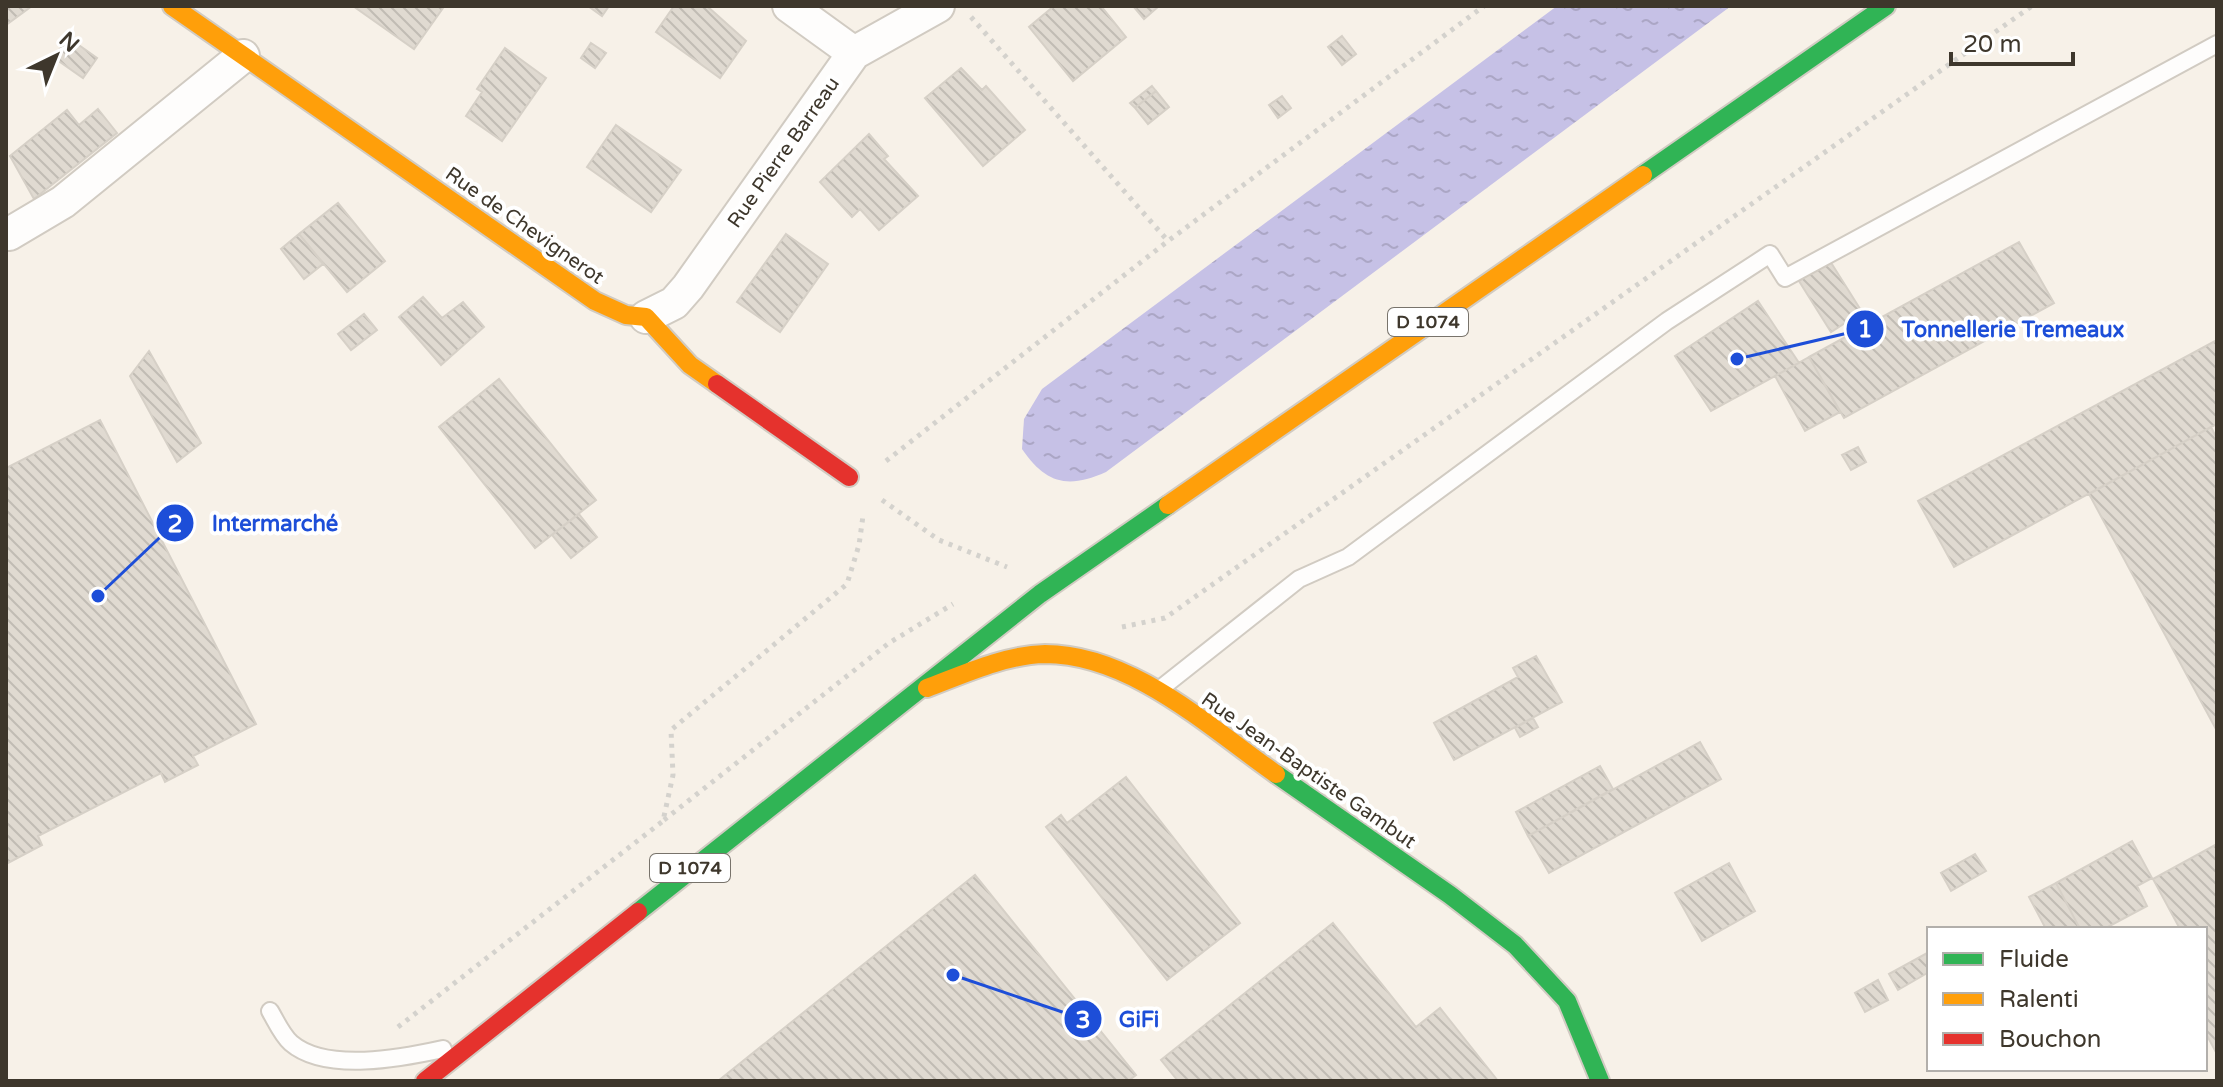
<svg xmlns="http://www.w3.org/2000/svg" width="2223" height="1087" font-family="'Varela Round',sans-serif">
<style>
.water{fill:url(#water-ripples)}
.building{fill:url(#building-back-hatch);stroke:#d6d0c7;stroke-width:2}
.lines{fill:none;stroke-linecap:round;stroke-linejoin:round}
.lane-casing{stroke:#d1cbc2;stroke-width:20}
.street-casing{stroke:#d1cbc2;stroke-width:36}
.fast-casing{stroke:#d1cbc2;stroke-width:22}
.slow-casing{stroke:#d1cbc2;stroke-width:22}
.jam-casing{stroke:#d1cbc2;stroke-width:22}
.path{stroke:#d4d2cd;stroke-width:5;stroke-dasharray:4 6;stroke-linecap:butt}
.lane{stroke:#fefdfc;stroke-width:16}
.street{stroke:#fefdfc;stroke-width:32}
.fast{stroke:#30b455;stroke-width:18}
.slow{stroke:#ff9f0a;stroke-width:18}
.jam{stroke:#e5322d;stroke-width:18}
.labels{text-anchor:middle;stroke-width:8;stroke-linejoin:round;paint-order:stroke}
.shield{fill:#fff;stroke:#78736b;stroke-width:2}
.shield-label{font-size:18px;font-weight:bold;fill:#3e372c}
.street-label{font-size:20px;fill:#3e372c;stroke:#fff}
.leader{fill:none;stroke:#1d4ed8;stroke-width:3}
.callout-dot{fill:#1d4ed8;stroke:#fff;stroke-width:3}
.mark-label{font-size:24px;text-anchor:middle;font-weight:bold;fill:#fff}
.callout-label{font-size:22px;text-anchor:middle;font-weight:bold;fill:#1d4ed8;stroke:#fff;stroke-width:8;stroke-linejoin:round;paint-order:stroke}
</style>
<defs>
<pattern id="water-ripples" width="26" height="14" patternUnits="userSpaceOnUse" patternTransform="scale(2)"><rect width="26" height="14" fill="#c6c1e6"/><path d="M2 4q2-2 4 0t4 0M15 11q2-2 4 0t4 0" fill="none" stroke="#aba6c5"/></pattern>
<pattern id="building-back-hatch" width="6" height="6" patternUnits="userSpaceOnUse" patternTransform="scale(2)"><rect width="6" height="6" fill="#e0dad1"/><path d="M-1 5l2 2M0 0l6 6M5-1l2 2" fill="none" stroke="#c1bcb4"/></pattern>
</defs>
<rect width="100%" height="100%" fill="#f7f1e8"/>
<!-- water -->
<path class="water" d="M1557 6H1731L1106 472C1068 489 1046 484 1022 449L1024 419 1042 389Z"/>
<!-- building -->
<path class="building" d="M6 6H32L6 25Z
M353 6H440L443 8 414 49Z
M588 6H609L602 16Z
M674 6H707L746 41 720 78 656 32Z
M1054 6H1101L1126 37 1073 81 1029 27Z
M1133 6H1159L1144 19Z
M1342 36 1356 54 1342 65 1328 47Z
M69 38 97 58 83 78 53 57Z
M591 43 606 53 595 68 581 58Z
M505 48 546 78 502 141 466 116 482 92 477 89Z
M961 68 982 90 986 86 1025 130 983 166 925 98Z
M1152 86 1156 91 1135 108 1130 103Z
M1156 91 1169 107 1148 124 1135 108Z
M1282 96 1291 108 1278 118 1269 105Z
M98 109 117 133 34 199 10 156 67 110 79 125Z
M616 125 681 170 651 212 587 167Z
M869 134 888 156 884 159 918 196 879 230 860 209 852 217 820 182Z
M338 203 385 261 347 292 299 234Z
M299 234 323 264 304 279 281 249Z
M786 234 828 264 780 332 737 302Z
M2019 242 2054 303 1844 418 1809 357Z
M1830 261 1862 312 1831 332 1799 281Z
M423 297 442 318 463 302 484 327 441 365 399 317Z
M1758 301 1799 363 1711 411 1675 356Z
M364 314 377 330 351 350 338 334Z
M2217 340V424L1954 567 1918 501Z
M149 351 201 443 177 462 130 376Z
M1809 357 1840 412 1805 431 1775 376Z
M499 379 596 500 535 548 439 427Z
M100 420 256 724 193 756 198 765 165 782 161 773 38 836 42 845 6 864V468Z
M2211 427 2217 439V731L2089 494Z
M1858 447 1866 462 1851 470 1842 455Z
M579 514 597 537 571 558 552 535Z
M1536 656 1562 702 1454 760 1434 723 1518 677 1513 668Z
M1533 718 1538 727 1520 737 1515 728Z
M1700 742 1721 779 1549 873 1528 836Z
M1600 766 1613 789 1528 836 1516 812Z
M1126 777 1240 923 1167 980 1046 827 1061 815 1067 823Z
M2132 841 2152 878 2137 886 2147 906 2104 929H2080L2056 883Z
M2217 844V1054L2205 1032V929H2180L2153 879Z
M1975 854 1986 871 1951 891 1941 873Z
M1729 863 1755 911 1702 941 1675 893Z
M975 875 1136 1075 1128 1081H718Z
M2056 883 2080 929H2046L2029 897Z
M1333 923 1416 1027 1440 1008 1498 1081H1178L1161 1060Z
M1929 952V972L1898 990 1889 974Z
M1878 980 1888 1000 1865 1012 1855 993Z"/>
<g class="lines">
<!-- lane casing -->
<g class="lane-casing">
<path id="lane" d="M1160 689 1299 579 1348 557 1667 321 1770 254 1785 278 2217 44
M270 1011C276 1021 282 1035 291 1043 326 1073 402 1058 443 1049"/>
</g>
<!-- street casing -->
<g class="street-casing">
<path id="street" d="M789 6 854 53
M9 234 63 202 243 56
M646 317 674 303 688 287 854 53 938 6"/>
</g>
<!-- fast casing -->
<g class="fast-casing">
<path id="fast" d="M1643 175 1886 6
M1276 774 1450 895 1515 945 1567 1001 1600 1081
M638 912 1040 594 1168 505"/>
</g>
<!-- slow casing -->
<g class="slow-casing">
<path id="slow" d="M172 6 595 301 626 315 646 317 690 365 717 384
M1168 505 1643 175
M927 688C964 674 1005 655 1045 654 1131 654 1209 727 1276 774"/>
</g>
<!-- jam casing -->
<g class="jam-casing">
<path id="jam" d="M717 384 849 477
M425 1081 638 912"/>
</g>
<!-- path -->
<path class="path" d="M971 17 1168 241
M886 461 1168 241 1484 6
M882 500 939 540 1007 567
M1122 627 1165 618 2032 6
M664 820 889 643 953 604
M398 1027 663 821 673 775 671 730 847 584 859 545 863 516"/>
<!-- lane -->
<use href="#lane" class="lane"/>
<!-- street -->
<use href="#street" class="street"/>
<!-- fast -->
<use href="#fast" class="fast"/>
<!-- slow -->
<use href="#slow" class="slow"/>
<!-- jam -->
<use href="#jam" class="jam"/>
</g>
<g class="labels">
<!-- shield labels -->
<g class="shield">
<rect x="1388" y="308" width="80" height="28" rx="6"/>
<rect x="650" y="854" width="80" height="28" rx="6"/>
</g>
<g class="shield-label">
<text x="1428" y="328">D 1074</text>
<text x="690" y="874">D 1074</text>
</g>
<!-- street labels -->
<g class="street-label">
<text transform="translate(783 152) rotate(-55)" y="7">Rue Pierre Barreau</text>
<text transform="translate(525 225) rotate(35)" y="7">Rue de Chevignerot</text>
<text transform="translate(1309 770) rotate(35)" y="7">Rue Jean-Baptiste Gambut</text>
</g>
</g>
<!-- callouts -->
<path class="leader" d="M1737 359L1865 329M98 596L175 523M953 975L1083 1019"/>
<g class="callout-dot">
<circle cx="1737" cy="359" r="8"/>
<circle cx="98" cy="596" r="8"/>
<circle cx="953" cy="975" r="8"/>
<circle cx="1865" cy="329" r="20"/>
<circle cx="175" cy="523" r="20"/>
<circle cx="1083" cy="1019" r="20"/>
</g>
<g class="mark-label">
<text x="1865" y="337">1</text>
<text x="175" y="532">2</text>
<text x="1083" y="1028">3</text>
</g>
<g class="callout-label">
<text x="2013" y="337">Tonnellerie Tremeaux</text>
<text x="275" y="531">Intermarché</text>
<text x="1139" y="1027">GiFi</text>
</g>
<!-- border -->
<rect width="2223" height="1087" fill="none" stroke="#3e372c" stroke-width="16"/>
<!-- legend -->
<rect x="1927" y="927" width="280" height="144" fill="#ffffff" stroke="#b2afab" stroke-width="2"/>
<rect x="1943" y="953" width="40" height="12" fill="#30b455" stroke="#b2afab" stroke-width="2"/>
<text x="1999" y="967" font-size="24" fill="#3e372c">Fluide</text>
<rect x="1943" y="993" width="40" height="12" fill="#ff9f0a" stroke="#b2afab" stroke-width="2"/>
<text x="1999" y="1007" font-size="24" fill="#3e372c">Ralenti</text>
<rect x="1943" y="1033" width="40" height="12" fill="#e5322d" stroke="#b2afab" stroke-width="2"/>
<text x="1999" y="1047" font-size="24" fill="#3e372c">Bouchon</text>
<!-- north arrow -->
<g transform="translate(56 56) rotate(43)" stroke="#ffffff" stroke-width="6" paint-order="stroke">
<path d="M0-6L14 30L0 20L-14 30Z" fill="#3e372c"/>
<text y="-12" font-size="22" font-weight="bold" text-anchor="middle" fill="#3e372c">N</text>
</g>
<!-- scale -->
<path d="M1951 52v12h122v-12" fill="none" stroke="#3e372c" stroke-width="4"/>
<text x="1963" y="52" font-size="24" fill="#3e372c" stroke="#ffffff" stroke-width="6" paint-order="stroke">20 m</text>
</svg>
